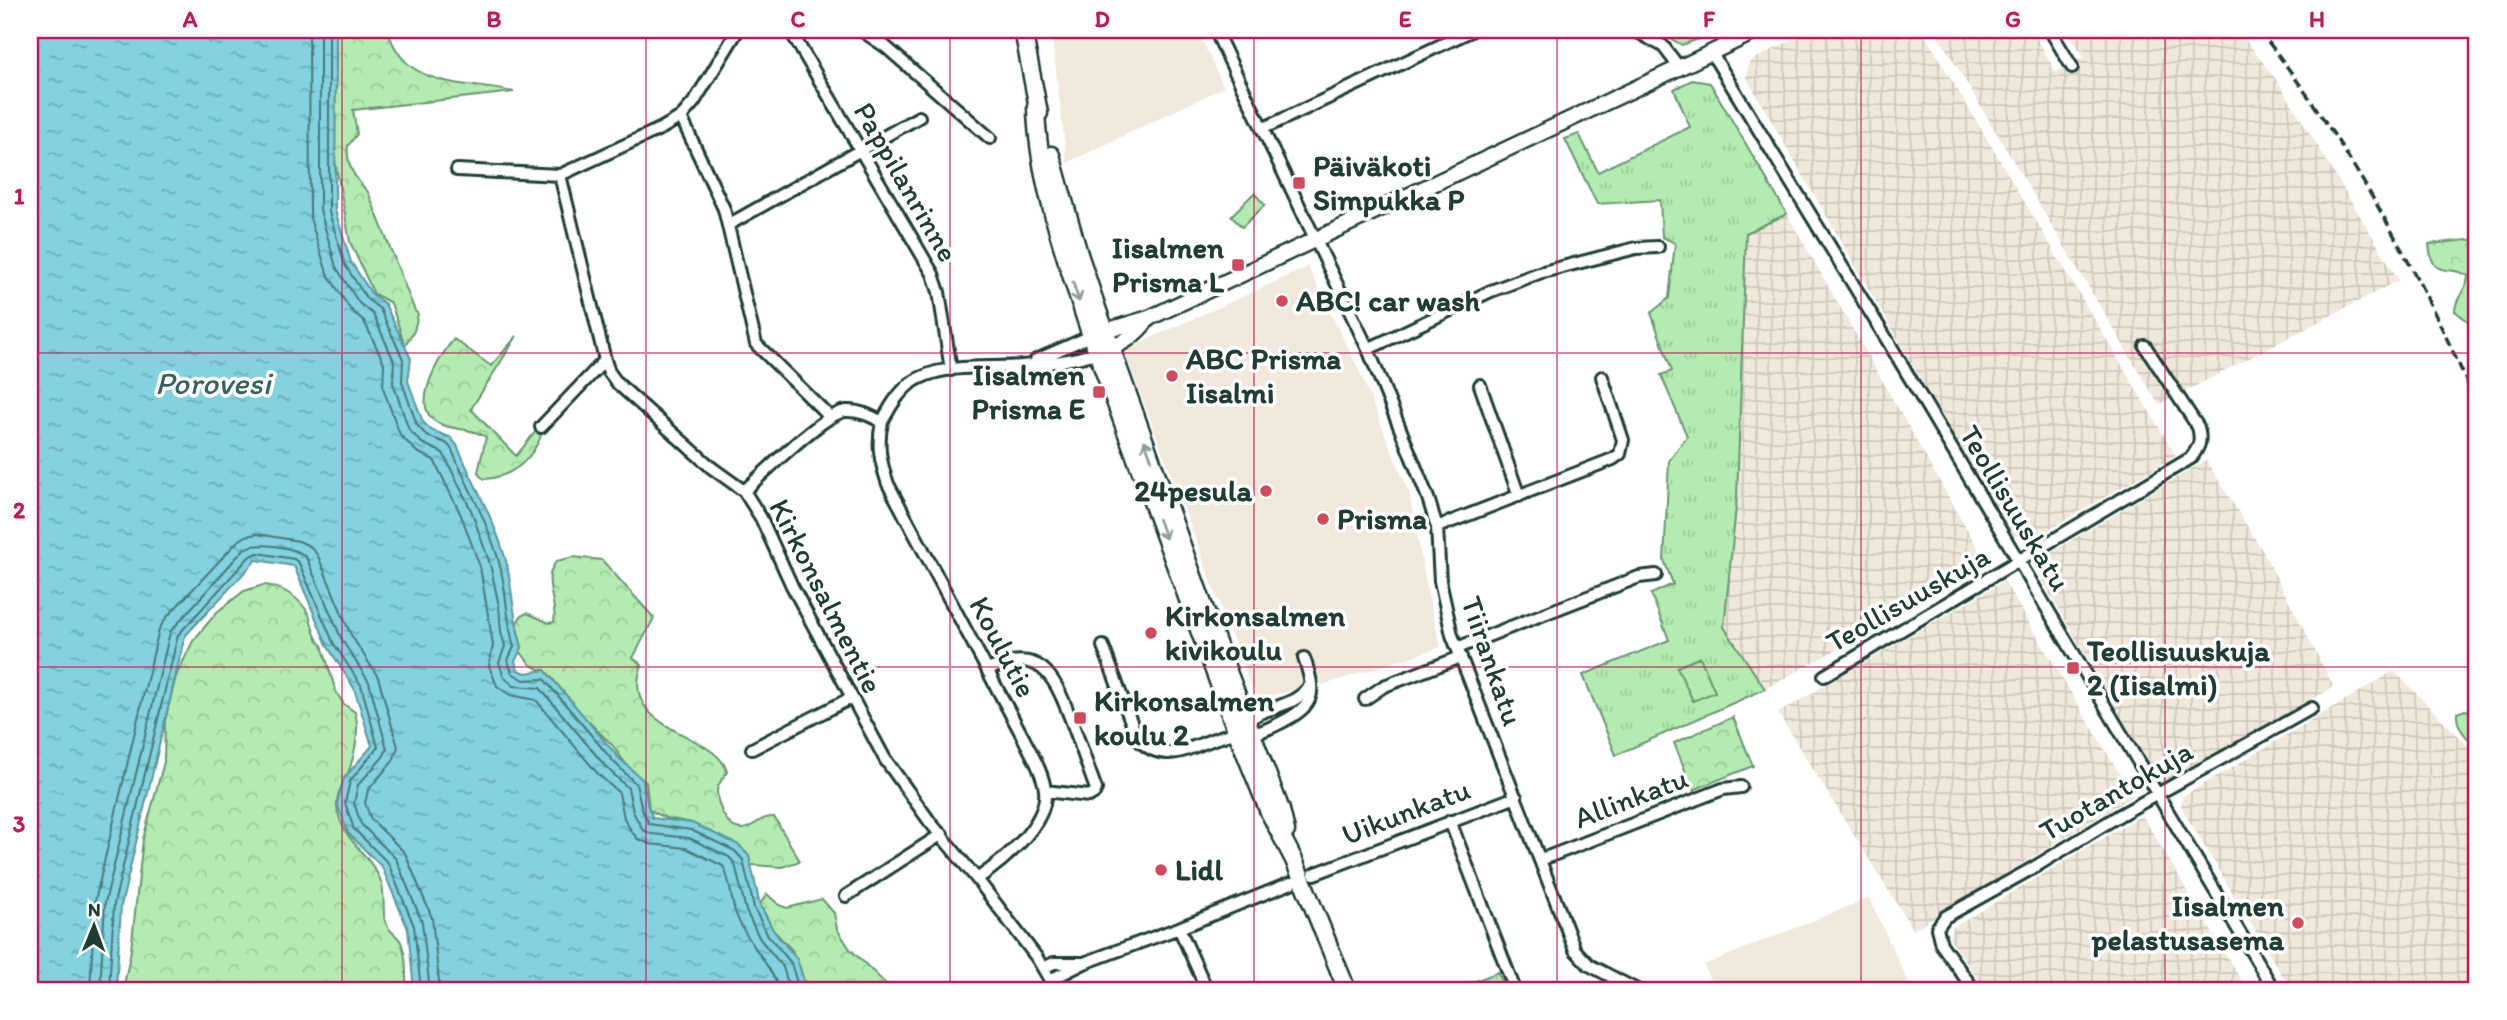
<svg xmlns="http://www.w3.org/2000/svg" width="2507" height="1020" font-family="Itim,sans-serif">
<style>
.built{fill:#f0e8da}
.industrial{fill:url(#industrial-grid)}
.grass{fill:url(#grass-dots);stroke:#689472;stroke-width:2}
.forest{fill:url(#forest-crowns);stroke:#689472;stroke-width:2}
.park{fill:url(#park-tufts);stroke:#689472;stroke-width:2}
.pitch{fill:#b2ecb0;stroke:#689472;stroke-width:2}
.water{fill:url(#water-ripples);stroke:#5b969b;stroke-width:2}
.lines{fill:none;stroke-linecap:round;stroke-linejoin:round}
.shore{stroke:#477979;stroke-width:2}
.minor-casing{stroke:#1f3d34;stroke-width:16}
.tertiary-casing{stroke:#1f3d34;stroke-width:19}
.secondary-casing{stroke:#1f3d34;stroke-width:21}
.minor{stroke:#fff;stroke-width:10}
.tertiary{stroke:#fff;stroke-width:14}
.secondary{stroke:#fff;stroke-width:16}
.rail{stroke:#1f3d34;stroke-width:3.5;stroke-dasharray:10 5;stroke-linecap:butt}
.oneway{stroke:#8f9e9a}
.grid{fill:none;stroke:#c2185b;stroke-width:2;stroke-opacity:0.55}
.poi-dot{fill:#d1495b;stroke:#fff;stroke-width:2.5}
.labels{text-anchor:middle;stroke-width:7;stroke-linejoin:round;paint-order:stroke}
.poi-label{font-size:30px;font-weight:bold;fill:#1f3d34;stroke:#fff;text-anchor:start}
.street-label{font-size:30px;fill:#1f3d34;stroke:#fff}
.water-label{font-size:32px;font-style:italic;fill:#38625f;stroke:#fff}
.neatline{fill:none;stroke:#c2185b;stroke-width:2.5}
.grid-label{font-size:23px;text-anchor:middle;font-weight:bold;fill:#c2185b}
</style>
<defs>
<pattern id="industrial-grid" width="8" height="8" patternUnits="userSpaceOnUse" patternTransform="scale(1.75)"><rect width="8" height="8" fill="#f0e8da"/><path d="M0 4h8M4 0v8" fill="none" stroke="#cdc8bc"/></pattern>
<pattern id="grass-dots" width="8" height="8" patternUnits="userSpaceOnUse" patternTransform="scale(1.75)"><rect width="8" height="8" fill="#b2ecb0"/><path d="M2 2h.1M6 6h.1" fill="none" stroke="#99cb98" stroke-width="1.8" stroke-linecap="round"/></pattern>
<pattern id="forest-crowns" width="20" height="18" patternUnits="userSpaceOnUse" patternTransform="scale(1.75)"><rect width="20" height="18" fill="#b2ecb0"/><path d="M2 6a3 3 0 1 1 6 0M12 15a3 3 0 1 1 6 0" fill="none" stroke="#99cb98"/></pattern>
<pattern id="park-tufts" width="24" height="20" patternUnits="userSpaceOnUse" patternTransform="scale(1.75)"><rect width="24" height="20" fill="#b2ecb0"/><path d="M3 7l-1-3M5 7V3M7 7l1-3M15 17l-1-3M17 17v-4M19 17l1-3" fill="none" stroke="#99cb98"/></pattern>
<pattern id="water-ripples" width="26" height="14" patternUnits="userSpaceOnUse" patternTransform="scale(1.75)"><rect width="26" height="14" fill="#83d2e0"/><path d="M2 4q2-2 4 0t4 0M15 11q2-2 4 0t4 0" fill="none" stroke="#6bacb6"/></pattern>
</defs>
<rect width="100%" height="100%" fill="#fff"/>
<filter id="ink" filterUnits="userSpaceOnUse"><feTurbulence type="fractalNoise" baseFrequency=".0143" numOctaves="2"/><feDisplacementMap in="SourceGraphic" scale="14" xChannelSelector="R" yChannelSelector="G"/><feConvolveMatrix kernelMatrix="1 2 1 2 8 2 1 2 1" color-interpolation-filters="sRGB"/></filter>
<g filter="url(#ink)">
<!-- built -->
<path class="built" d="M1051 30H1197L1224 87 1067 163Z
M1308 267 1359 370 1409 493 1431 610 1441 647 1326 684 1259 698 1250 684 1124 350Z
M1869 898 1912 990H1714L1704 965Z"/>
<!-- industrial -->
<path class="industrial" d="M1811 30H1922L2176 456 2029 541 2011 535 1746 77 1750 61Z
M1935 30H2032L2056 72 2084 57 2067 30H2238L2281 86 2399 280 2159 405Z
M1787 214 1988 566 1765 689 1724 628 1737 497 1746 233Z
M2206 460 2262 550 2334 687 2160 784 2039 575 2040 559Z
M2004 581 2133 796 1913 930 1778 713Z
M2394 671 2477 755V990H2291L2181 807 2182 797Z
M2142 815 2247 990H1986L1949 938 1952 928Z"/>
<!-- grass -->
<path class="grass" d="M1498 972 1505 990H1452Z"/>
<!-- forest -->
<path class="forest" d="M336 30H388C404 90 465 81 514 92L353 110 357 134 348 146C346 166 355 178 368 192L415 311 418 314 414 331 405 346 391 303 374 294 350 242 335 161Z
M2477 239V336L2469 322 2455 311C2455 297 2468 289 2468 276 2449 263 2432 282 2429 244Z
M517 336 471 409 516 456 536 431 542 433C533 459 513 477 485 479L480 476 478 472 486 437C471 427 453 431 438 423 408 408 440 355 454 339L491 366Z
M573 557 602 560 654 618 633 658 642 665C617 732 718 732 727 772 723 778 718 783 717 791 717 804 727 831 743 829 755 827 760 816 774 817L800 861 782 867 751 865 692 823 666 818 649 810 646 782 631 771 612 745 585 718 545 670C532 669 528 662 520 651L522 647 516 624 521 616 527 613 549 623 554 622C558 601 540 579 557 561Z
M263 585C281 586 301 598 309 615 313 625 313 637 322 645L336 692 344 704 355 712C360 730 355 753 349 771 345 783 336 791 337 806 341 840 368 851 380 879 386 892 382 907 385 921 388 932 397 934 401 942 407 957 406 975 406 990H123L131 950 143 839 164 762 165 720 176 676 193 641 217 612 244 591Z
M2465 710 2477 713V746C2466 738 2456 727 2457 713Z
M1733 717 1753 766 1693 790 1674 743Z
M767 894 779 905 787 908 822 899 834 913 837 929 850 949 892 990H806L792 950 773 930 760 904Z"/>
<!-- park -->
<path class="park" d="M1655 30H1711L1714 34 1682 45Z
M1692 80 1710 83 1787 214 1746 233 1737 497 1724 627 1765 689 1616 755 1583 675 1669 640 1651 594 1673 584 1664 560 1669 461 1687 436 1661 375 1672 371 1651 313 1669 298 1675 243 1662 237 1660 200 1597 204 1565 139 1579 134 1598 172 1690 127 1674 89Z"/>
<!-- pitch -->
<path class="pitch" d="M1254 193 1265 205 1242 227 1231 216Z
M1700 657 1715 692 1693 701 1677 667Z"/>
<!-- water -->
<path class="water" d="M30 30H336L335 210 351 262 372 294 385 304 411 359 408 381 423 422 431 430 450 437 457 445C473 484 495 520 506 561 513 590 513 620 522 647L515 661 518 670 526 673 545 670 618 757 643 780 648 807 653 818 692 823 739 845 749 856 760 905 773 930 797 959 807 990H414L408 929 382 867 348 833 337 803 344 778 372 746 354 688 328 647 294 566 256 560 185 636 121 906 116 990H30Z"/>
<g class="lines">
<!-- shore -->
<path class="shore" d="M309 30 310 218 327 273 350 309 364 321 384 363 383 388 400 435 417 452 434 460 461 515 480 567 493 645 489 666 497 686 510 695 536 700 598 774 619 793 624 818 631 831 638 839 650 844 686 848 723 866C731 880 730 899 736 914 746 942 770 962 779 990
M320 30V210L336 267 359 303 373 314 394 361 393 383 409 430 422 443 443 453 471 510 490 564 499 606 501 632 505 646 499 663 504 677 514 686 540 688 606 767 628 788 633 812 643 830 652 834 689 838 729 857 735 864 746 911 760 939 783 967 790 990
M329 30V212L345 265 367 299 380 309 403 359 402 382 417 425 427 436 446 443 451 448C467 486 488 522 499 562 507 590 506 619 514 647L508 660 512 673 524 680 544 679 613 761 636 784 642 809 649 824 691 830 735 851 743 860 754 908 767 934 791 963 799 990
M90 990 95 901 159 629 166 618 237 542 246 536 257 534 299 541 311 547 318 556 351 635 378 677 398 747 393 761 368 790 365 803 371 819 405 853 432 918 440 990
M100 990 105 903 170 632 244 549C257 541 295 547 306 557L342 640 369 682 387 749 383 757 358 785 354 803 361 824 396 859 422 922 430 990
M109 990 114 904 178 635 250 556 258 553 294 559 299 563 334 644 361 685 378 747 350 781 345 803 354 829 388 863 414 926 421 990"/>
<!-- minor casing -->
<g class="minor-casing">
<path id="minor" d="M738 30 694 102 681 117 662 128 560 175 605 360 609 372 617 383 712 468 744 491 761 518 792 586 885 759 930 822 977 879 1037 958 1050 980 1053 990
M790 30 933 274 939 292 951 370
M861 30 886 47 990 138
M1215 30 1368 349 1428 498 1437 527 1440 581 1452 635 1575 950 1589 965 1637 990
M1634 30 1663 46 1679 67
M2050 30 2072 67
M1711 52 1889 343 2274 990
M681 117 724 209 756 344 830 417
M1262 129 1473 30
M457 170 560 175
M728 225 919 117
M1368 349 1491 291 1539 273 1636 248 1658 247
M1036 360 1091 336
M1480 385 1519 496
M882 422C877 445 880 461 888 484L1024 739C1032 755 1043 773 1045 790 1049 824 1002 862 977 879
M541 427 605 360
M744 491C763 474 824 413 846 411 859 410 871 416 882 422 890 407 898 393 911 383 942 362 987 369 1022 366 1048 364 1072 360 1097 353
M1437 527 1613 459 1620 454 1623 440 1602 377
M1103 646 1137 738C1168 772 1200 738 1236 733 1241 732 1247 734 1252 734 1263 732 1272 727 1282 722 1316 705 1316 692 1304 658
M1457 648 1639 577 1656 575
M988 670C1039 646 1053 673 1070 717 1079 740 1087 765 1096 789L1094 793 1089 796 1045 791
M1824 676 2191 458C2199 447 2202 441 2198 427L2145 346
M1365 699 1384 686 1461 657
M1243 726C1260 704 1294 711 1311 684
M752 749 851 698
M1450 821 1515 990
M1540 860 1723 789 1741 787
M1314 874 1516 797
M846 896 942 834
M1179 928 1207 990
M1043 968 1054 963H1081
M1050 980 1084 963 1179 928 1291 883
M1974 990 1941 944 1937 928 1945 917 2033 868 2120 815 2312 708"/>
</g>
<!-- tertiary casing -->
<g class="tertiary-casing">
<path id="tertiary" d="M1095 334 1149 318 1759 30
M1102 352C1123 344 1135 336 1149 318"/>
</g>
<!-- secondary casing -->
<g class="secondary-casing">
<path id="secondary" d="M1023 30 1039 113
M1036 106C1037 180 1068 265 1091 336L1237 733 1269 812 1294 860 1347 990
M1051 155 1079 254 1098 311 1217 643 1281 810 1286 831"/>
</g>
<!-- minor -->
<use href="#minor" class="minor"/>
<!-- tertiary -->
<use href="#tertiary" class="tertiary"/>
<!-- secondary -->
<use href="#secondary" class="secondary"/>
<!-- rail -->
<path class="rail" d="M2259 30C2349 144 2419 272 2477 405"/>
</g>
<!-- one-way arrows -->
<defs><path id="oneway-shaft" d="M-6 0H5M1.5-3L5.5 0L1.5 3" fill="none" stroke-width="1.6" stroke-linecap="round" stroke-linejoin="round" transform="scale(1.75)"/></defs>
<g class="oneway">
<use href="#oneway-shaft" transform="translate(1076 292) rotate(72)"/>
<use href="#oneway-shaft" transform="translate(1148 450) rotate(-110)"/>
<use href="#oneway-shaft" transform="translate(1162 529) rotate(70)"/>
</g>
</g>
<!-- grid -->
<path class="grid" d="M342 30V990M646 30V990M950 30V990M1254 30V990M1557 30V990M1861 30V990M2165 30V990M30 353H2477M30 667H2477"/>
<!-- markers -->
<g class="poi-dot">
<rect x="1292" y="176" width="14" height="14" rx="3.5"/>
<rect x="1231" y="258" width="14" height="14" rx="3.5"/>
<circle cx="1282" cy="301" r="7"/>
<circle cx="1172" cy="376" r="7"/>
<rect x="1092" y="385" width="14" height="14" rx="3.5"/>
<circle cx="1266" cy="491" r="7"/>
<circle cx="1323" cy="519" r="7"/>
<circle cx="1151" cy="633" r="7"/>
<rect x="2066" y="661" width="14" height="14" rx="3.5"/>
<rect x="1073" y="711" width="14" height="14" rx="3.5"/>
<circle cx="1161" cy="870" r="7"/>
<circle cx="2298" cy="923" r="7"/>
</g>
<g class="labels">
<!-- poi labels -->
<g class="poi-label">
<text x="1313" y="176">Päiväkoti<tspan x="1313" dy="34">Simpukka P</tspan></text>
<text x="1224" y="258" text-anchor="end">Iisalmen<tspan x="1224" dy="34">Prisma L</tspan></text>
<text x="1296" y="311">ABC! car wash</text>
<text x="1186" y="369">ABC Prisma<tspan x="1186" dy="34">Iisalmi</tspan></text>
<text x="1085" y="385" text-anchor="end">Iisalmen<tspan x="1085" dy="34">Prisma E</tspan></text>
<text x="1252" y="501" text-anchor="end">24pesula</text>
<text x="1337" y="529">Prisma</text>
<text x="1165" y="626">Kirkonsalmen<tspan x="1165" dy="34">kivikoulu</tspan></text>
<text x="2087" y="661">Teollisuuskuja<tspan x="2087" dy="34">2 (Iisalmi)</tspan></text>
<text x="1094" y="711">Kirkonsalmen<tspan x="1094" dy="34">koulu 2</tspan></text>
<text x="1175" y="880">Lidl</text>
<text x="2284" y="916" text-anchor="end">Iisalmen<tspan x="2284" dy="34">pelastusasema</tspan></text>
</g>
<!-- street labels -->
<g class="street-label">
<text transform="translate(906 182) rotate(60)" y="10">Pappilanrinne</text>
<text transform="translate(2015 508) rotate(59)" y="10">Teollisuuskatu</text>
<text transform="translate(826 596) rotate(63)" y="10">Kirkonsalmentie</text>
<text transform="translate(1908 599) rotate(-30)" y="10">Teollisuuskuja</text>
<text transform="translate(1003 647) rotate(62)" y="10">Koulutie</text>
<text transform="translate(1492 661) rotate(71)" y="10">Tiirankatu</text>
<text transform="translate(2116 791) rotate(-30)" y="10">Tuotantokuja</text>
<text transform="translate(1631 798) rotate(-21)" y="10">Allinkatu</text>
<text transform="translate(1406 812) rotate(-21)" y="10">Uikunkatu</text>
</g>
<!-- water labels -->
<g class="water-label">
<text x="213" y="394">Porovesi</text>
</g>
</g>
<!-- margin -->
<rect width="2507" height="1020" fill="none" stroke="#fff" stroke-width="77"/>
<!-- north arrow -->
<g transform="translate(94 926) rotate(1)" stroke="#ffffff" stroke-width="5" paint-order="stroke">
<path d="M0-5L12 26L0 18L-12 26Z" fill="#1f3d34"/>
<text y="-10" font-size="19" font-weight="bold" text-anchor="middle" fill="#1f3d34">N</text>
</g>
<rect x="38" y="38" width="2430" height="944" class="neatline"/>
<g class="grid-label">
<text x="190" y="27">A</text>
<text x="494" y="27">B</text>
<text x="798" y="27">C</text>
<text x="1102" y="27">D</text>
<text x="1405" y="27">E</text>
<text x="1709" y="27">F</text>
<text x="2013" y="27">G</text>
<text x="2317" y="27">H</text>
<text x="19" y="204">1</text>
<text x="19" y="518">2</text>
<text x="19" y="832">3</text>
</g>
</svg>
